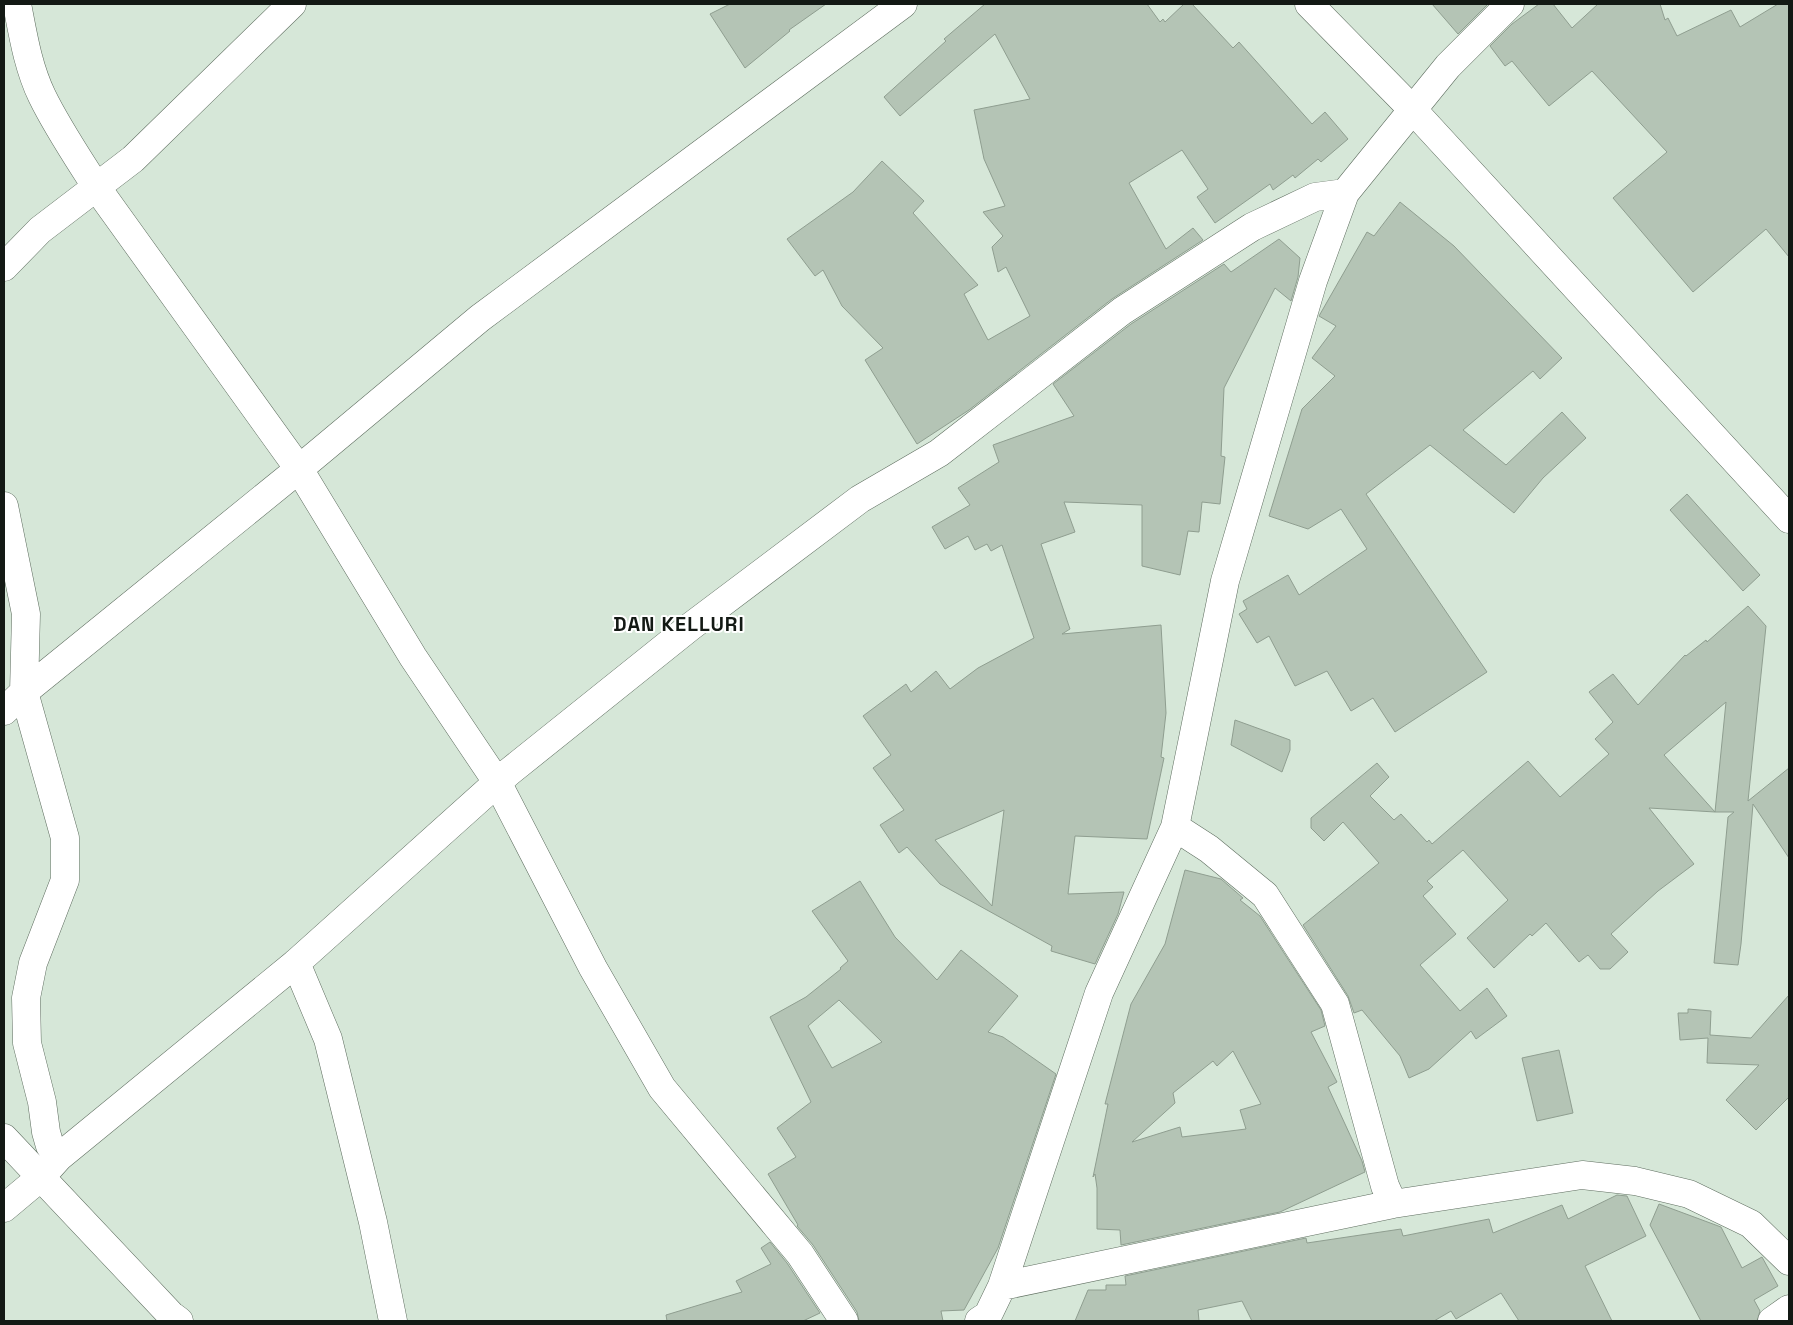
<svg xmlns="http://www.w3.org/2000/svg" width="1793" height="1325" font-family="'Space Grotesk',sans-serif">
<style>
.building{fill:#b4c4b5;stroke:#8f9e90;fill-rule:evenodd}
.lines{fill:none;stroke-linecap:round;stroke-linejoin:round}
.street-casing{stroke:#5f6e60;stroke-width:29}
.secondary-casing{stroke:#5f6e60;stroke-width:29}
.street{stroke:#fff;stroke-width:28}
.secondary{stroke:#fff;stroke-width:28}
.labels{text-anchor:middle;stroke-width:4;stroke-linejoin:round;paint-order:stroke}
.district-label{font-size:20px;font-weight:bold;letter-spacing:1px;fill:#131914;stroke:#fff}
</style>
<rect width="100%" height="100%" fill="#d6e7d8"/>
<!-- building -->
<path class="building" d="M730 4H826L789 30 790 31 745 68 710 14Z
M985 4H1147L1160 22 1163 19 1165 22 1184 4H1192L1233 48 1239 42 1312 124 1325 112 1348 139 1321 162 1318 159 1295 178 1293 175 1273 190 1270 184 1215 223 1197 197 1208 189 1182 150 1129 183 1166 249 1193 228 1203 240 1112 299 969 410 917 444 865 360 883 348 842 306 823 270 815 276 787 239 853 192 882 161 924 201 913 213 978 285 964 294 988 340 1030 316 1006 267 998 272 992 247 1003 236 983 212 1005 206 984 159 974 110 1030 99 995 34 900 116 884 97 946 41 944 39Z
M1432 4H1488L1458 34Z
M1539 4H1553L1572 28 1598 4H1660L1665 20 1668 18 1677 36 1731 10 1740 27 1778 4H1789V257L1766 229 1693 292 1613 198 1667 152 1592 71 1549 106 1512 61 1505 66 1490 46 1512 24Z
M1400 202 1454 246 1562 358 1540 379 1533 371 1463 430 1506 465 1562 412 1586 438 1543 478 1514 513 1430 445 1366 494 1487 672 1395 732 1373 698 1351 711 1327 671 1295 686 1269 636 1257 643 1239 614 1247 609 1243 601 1288 575 1299 595 1367 549 1341 509 1308 529 1269 516 1302 409 1335 376 1312 358 1336 326 1319 316 1367 232 1374 236Z
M1279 239 1300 258 1298 277 1291 301 1275 288 1224 388 1221 456 1225 457 1220 504 1202 502 1199 532 1188 531 1180 575 1142 566V505L1064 502 1075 532 1041 544 1070 629 1062 634 1161 625 1166 713 1161 757 1164 758 1147 839 1075 836 1068 894 1124 892 1118 914 1095 964 1051 951 1052 946 940 884 907 847 899 853 880 825 904 810 873 768 891 755 863 716 906 684 911 692 936 671 950 689 978 668 1034 638 1002 545 991 551 987 544 975 550 968 536 945 549 932 527 970 505 958 488 999 462 993 445 1074 416 1053 384 1131 324 1224 264 1231 272ZM1004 810 992 906 935 840Z
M1687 494 1760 575 1743 591 1670 510Z
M1748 606 1766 626 1748 801 1789 768V858L1753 804 1741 944 1738 965 1714 963 1728 817 1734 812H1715L1726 702 1664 755 1715 812 1649 808 1694 864 1658 891 1611 934 1628 952 1610 969H1600L1588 955 1579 962 1546 923 1532 936 1530 934 1494 968 1467 938 1508 900 1463 850 1427 881 1433 887 1423 896 1456 934 1420 965 1460 1011 1487 988 1507 1016 1476 1039 1471 1031 1429 1069 1409 1078 1400 1056 1362 1010 1354 1013 1348 996 1303 925 1379 863 1343 822 1324 841 1311 828V818L1377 763 1389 777 1370 796 1394 820 1401 814 1427 842 1429 840 1432 844 1528 761 1560 797 1609 754 1595 739 1613 722 1589 692 1613 674 1638 705 1685 655 1686 656 1706 640 1707 642Z
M1235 720 1290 740V750L1282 772 1231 745Z
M1185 870 1221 879 1243 898 1240 900 1260 916 1321 1010 1325 1026 1311 1032 1337 1082 1328 1087 1362 1161 1365 1172 1280 1212 1121 1245 1120 1230 1097 1229V1188L1095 1174 1093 1177 1108 1104H1105L1131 1004 1165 944ZM1233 1051 1261 1104 1240 1110 1246 1129 1182 1137 1180 1127 1132 1142 1175 1103 1173 1093 1213 1061 1217 1066Z
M860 881 895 937 937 980 961 950 1018 996 988 1032 1003 1037 1056 1074 998 1248 964 1310 941 1311 943 1321H859L857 1312 813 1245 797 1226 798 1225 768 1174 796 1157 777 1128 811 1102 770 1017 806 997 841 969 840 968 848 961 812 911ZM839 1000 882 1042 832 1068 808 1026Z
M1789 995V1097L1756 1130 1726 1100 1759 1065 1707 1063 1708 1038 1680 1040 1678 1013H1688V1009L1711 1011 1710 1035 1751 1038Z
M1559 1050 1573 1113 1537 1121 1522 1058Z
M1617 1195 1627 1196 1646 1236 1585 1266 1612 1321H1519L1501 1293 1456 1319 1451 1311 1434 1321H1252L1242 1301 1198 1310 1199 1321H1075L1088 1290H1106V1285H1126L1125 1276 1306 1238 1307 1243 1401 1229 1403 1236 1489 1219 1493 1233 1562 1205 1568 1219Z
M1659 1204 1721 1227 1742 1268 1762 1257 1778 1286 1754 1300 1760 1311 1757 1321H1701L1650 1225Z
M770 1242 787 1263 820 1313 803 1321H667L666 1315 742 1292 736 1281 771 1264 761 1248Z"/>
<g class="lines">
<!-- street casing -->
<g class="street-casing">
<path id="street" d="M17 4C23 35 28 67 42 96 57 127 78 158 97 188L299 469 413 657 497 782 593 968 662 1088 800 1254 844 1321
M4 267 40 230 133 159 292 4
M4 506 26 614 24 692 65 838V880L33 963 26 998 27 1043 42 1102 46 1132 50 1146 59 1157
M4 711 24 692 299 469 480 318 903 4
M1175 827 1209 849 1265 895 1335 1004 1385 1186 1393 1204
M296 963 328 1039 373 1222 393 1321
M4 1138 171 1315 179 1321
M4 1208 41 1177 59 1157 296 963 509 772 690 627 860 499 939 453 1122 311 1252 227 1315 197 1345 193
M1002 1286 1393 1204 1582 1175 1635 1181 1689 1194 1751 1224 1789 1261
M979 1321 988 1315 1002 1286 1099 993 1175 827 1225 581 1313 281 1345 193 1448 66 1510 4
M1772 1321 1789 1309"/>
</g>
<!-- secondary casing -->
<g class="secondary-casing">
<path id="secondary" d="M1309 4 1413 110 1789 519"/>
</g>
<!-- street -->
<use href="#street" class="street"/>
<!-- secondary -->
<use href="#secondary" class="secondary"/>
</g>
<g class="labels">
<!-- district labels -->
<g class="district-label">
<text x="679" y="631">DAN KELLURI</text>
</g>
</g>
<!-- border -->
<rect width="1793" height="1325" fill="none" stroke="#131914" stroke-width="10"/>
</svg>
